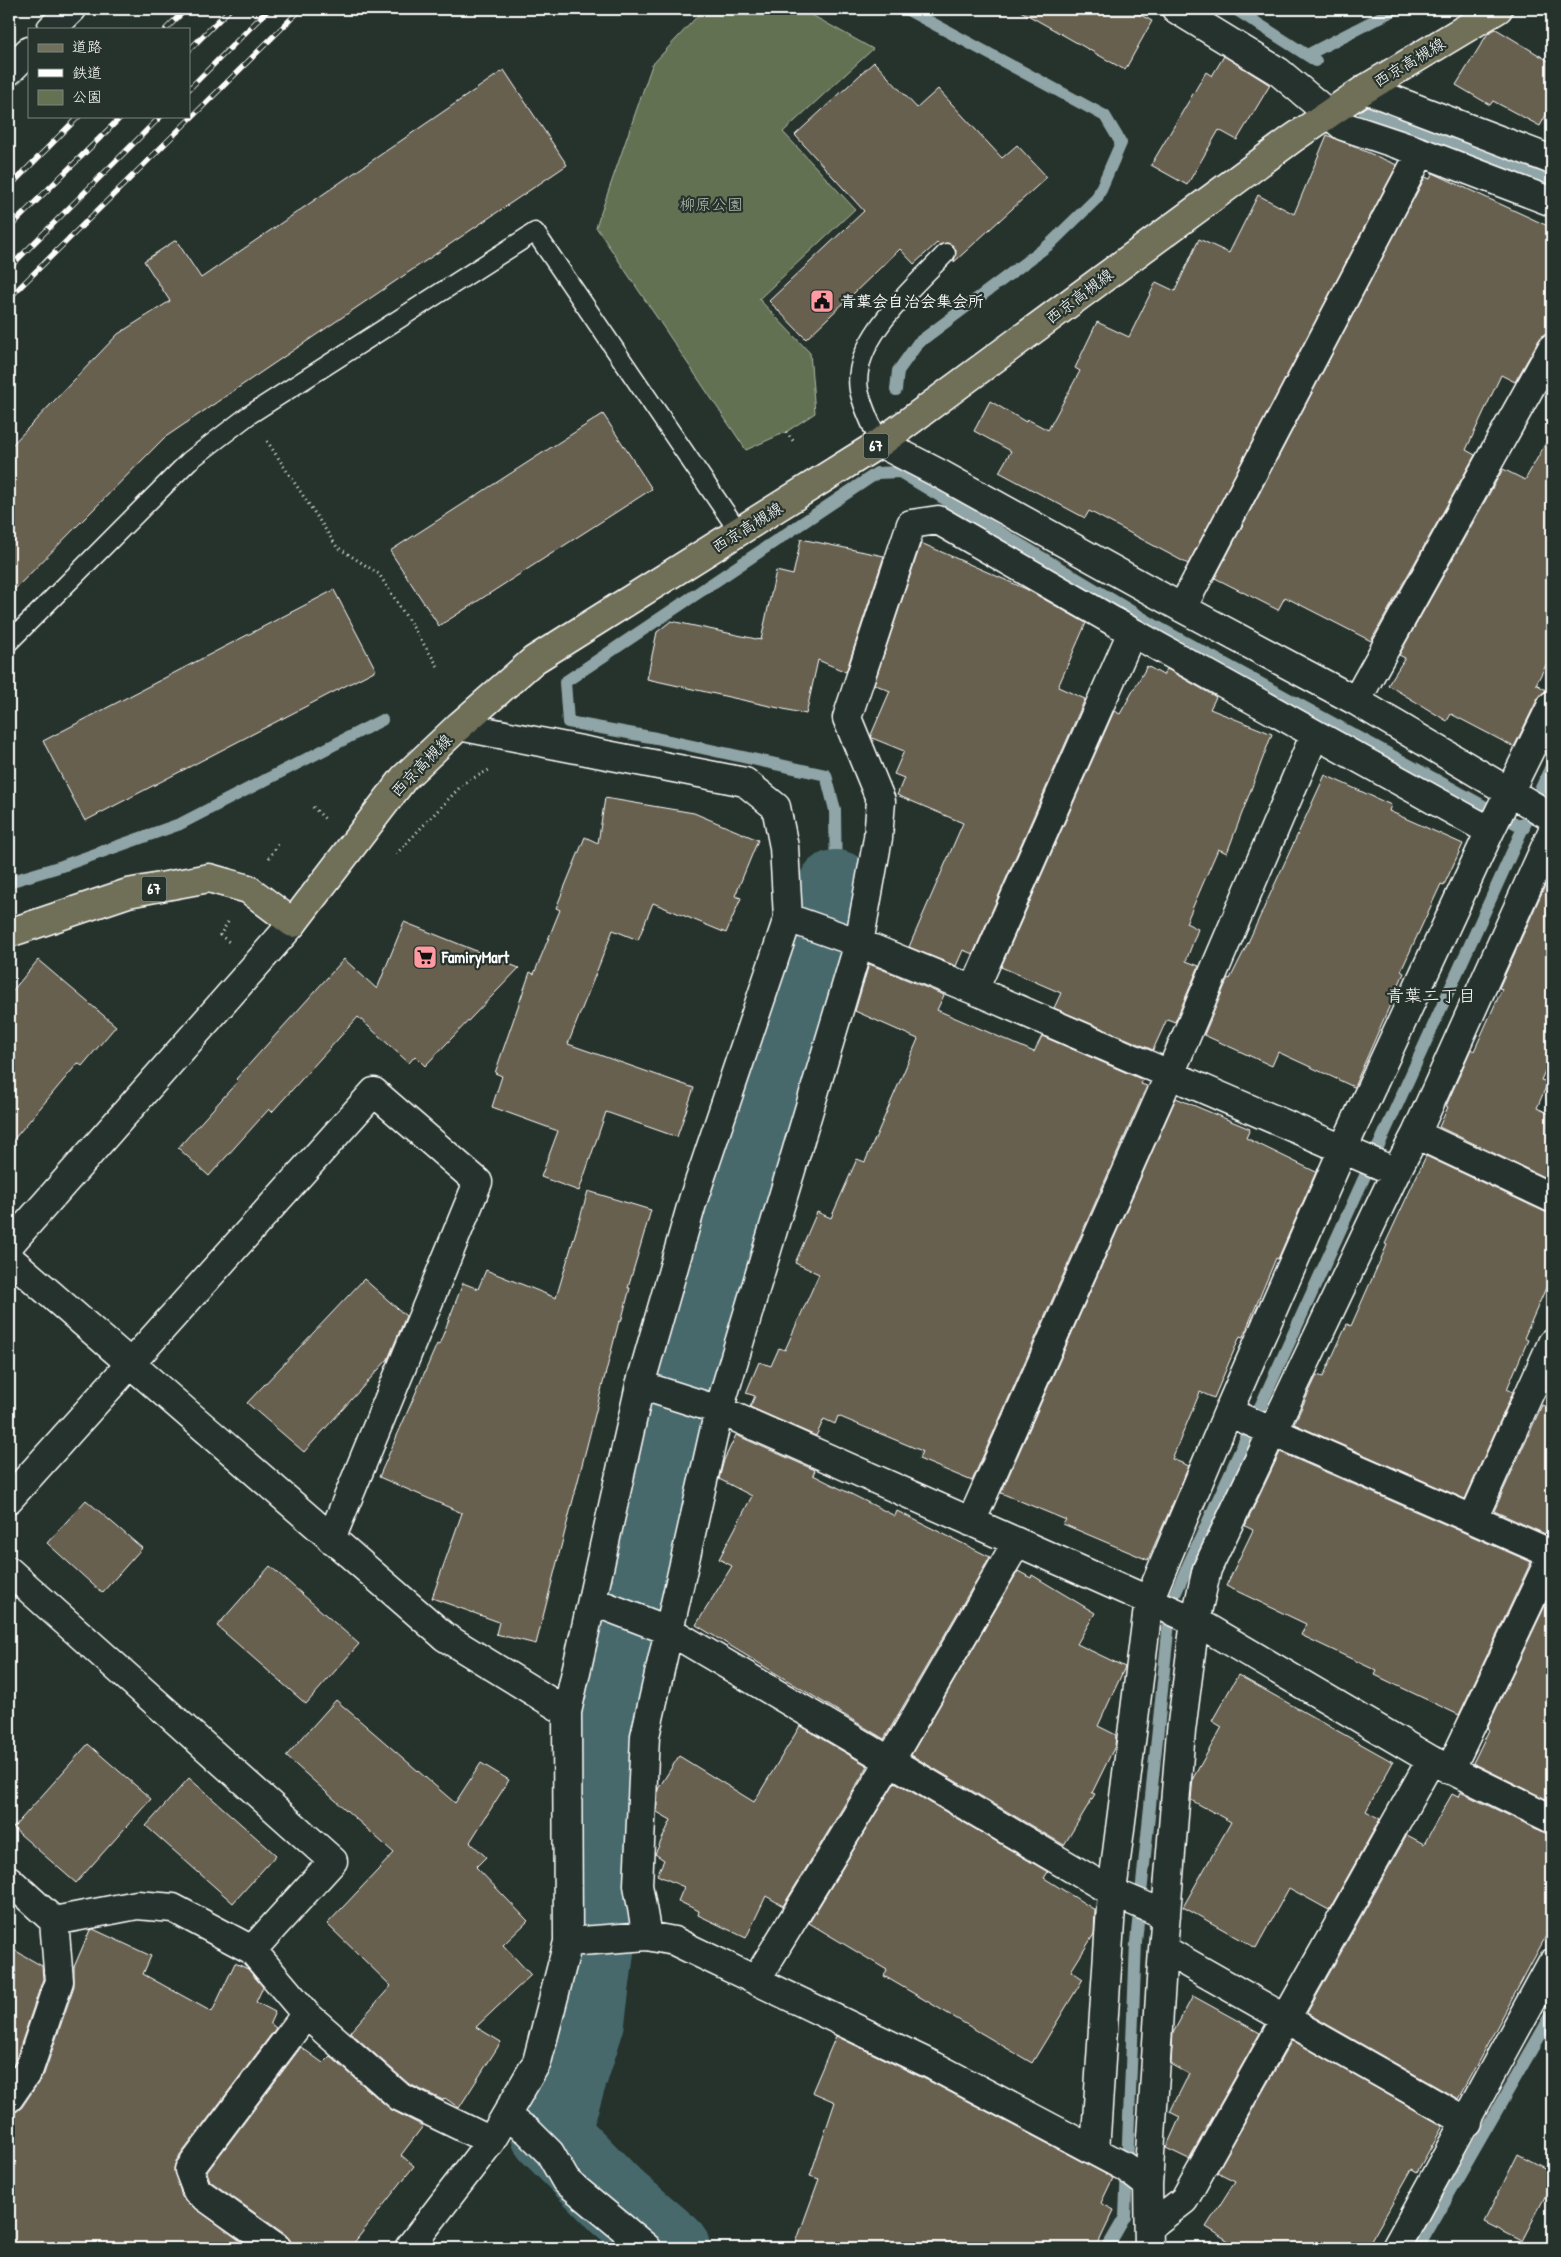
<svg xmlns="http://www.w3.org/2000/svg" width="1561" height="2257" font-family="'Patrick Hand','Klee One',sans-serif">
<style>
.green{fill:#647153;stroke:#b2b8a9}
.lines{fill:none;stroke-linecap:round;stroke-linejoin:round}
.stream{stroke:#90a5a7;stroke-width:12}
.river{stroke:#46696c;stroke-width:78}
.building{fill:#676050;stroke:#fff}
.lane-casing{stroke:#fff;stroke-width:21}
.street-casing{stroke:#fff;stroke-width:31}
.secondary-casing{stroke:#fff;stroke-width:31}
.primary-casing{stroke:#fff;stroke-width:31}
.path{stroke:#fff;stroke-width:3;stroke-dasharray:1 4;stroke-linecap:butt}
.lane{stroke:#26332d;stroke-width:18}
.street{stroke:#26332d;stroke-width:28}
.secondary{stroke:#26332d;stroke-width:28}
.primary{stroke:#706f59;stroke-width:28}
.rail-casing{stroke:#fff;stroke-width:5.5}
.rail{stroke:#26332d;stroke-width:4;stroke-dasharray:11;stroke-linecap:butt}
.labels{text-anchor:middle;stroke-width:4.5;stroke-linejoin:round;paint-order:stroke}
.shield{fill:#26332d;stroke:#bec2c0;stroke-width:1}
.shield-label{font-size:15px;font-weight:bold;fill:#fff}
.street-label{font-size:16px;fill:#fff;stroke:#26332d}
.park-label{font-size:16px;fill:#b9bfb2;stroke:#26332d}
.poi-label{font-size:16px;font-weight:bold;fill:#fff;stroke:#26332d;text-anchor:start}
.neighbourhood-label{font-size:18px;fill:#fff;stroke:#26332d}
</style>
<rect width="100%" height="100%" fill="#26332d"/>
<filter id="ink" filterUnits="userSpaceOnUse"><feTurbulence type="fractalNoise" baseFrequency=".02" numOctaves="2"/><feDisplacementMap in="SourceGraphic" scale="10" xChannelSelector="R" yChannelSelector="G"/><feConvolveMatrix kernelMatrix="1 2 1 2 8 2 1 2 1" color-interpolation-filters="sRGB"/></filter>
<g filter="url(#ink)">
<!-- green -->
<path class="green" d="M704 9H801L873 49 783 132 855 209 759 299 810 353 815 413 786 432 746 450 596 227 652 65Z"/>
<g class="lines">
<!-- stream -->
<path class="stream" d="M1235 9 1316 61
M1307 55 1396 9
M1363 110 1552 181
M896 390 898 371 918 343 1050 244 1097 198 1121 143 1105 116 906 9
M9 882 62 866 180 824 382 720
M836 889 835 810 826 775 656 738 568 722 565 682 877 473 900 472 1154 625 1524 828
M1107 2248 1125 2217 1136 1942 1171 1603 1552 764
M1418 2248 1552 2014"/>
<!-- river -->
<path class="river" d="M671 2248 615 2200 550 2134 586 2021 601 1905 620 1636 695 1345 798 1034 836 889"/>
</g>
<!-- building -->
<path class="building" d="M1017 9H1129L1152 21 1125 70Z
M1496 29 1552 63V104L1540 126 1493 101 1490 105 1456 85 1488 33Z
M1224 56 1270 85 1237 140 1219 130 1187 185 1151 165 1206 72 1212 76Z
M874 62 917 108 938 89 1002 158 1017 145 1047 177 954 262 956 250 948 243 939 245 937 243 914 264 900 249 806 339 769 301 864 211 795 135Z
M504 70 567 165 164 438 9 595V448L118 334 170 301 144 261 176 240 201 278Z
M1327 135 1397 165 1188 564 1089 511 1085 518 999 472 1011 451 974 431 990 401 1026 422 1027 419 1048 430 1080 371 1075 368 1097 322 1129 337 1156 282 1175 291 1199 239 1229 253 1258 195 1294 214Z
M1433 173 1552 228V332L1544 334 1539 340 1515 382 1501 375 1466 450 1475 455 1371 641 1285 597 1278 610 1215 578 1425 177 1430 179Z
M603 414 652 489 439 626 390 551Z
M1552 432V654L1536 684 1546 690 1538 698 1514 747 1451 714 1447 721 1388 685 1405 658 1399 655 1503 469 1525 480Z
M801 539 884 556 846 672 818 660 806 714 647 679 657 632 671 621 761 640 776 571 793 575Z
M921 543 1026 589 1086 623 1058 687 1085 699 973 954 963 950 956 966 909 947 963 823 897 795 904 778 894 774 904 751 872 738 871 735 890 691 874 684Z
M334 590 376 670 85 821 43 741Z
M1147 666 1163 675 1167 669 1216 697 1210 709 1272 734 1227 853 1218 849 1186 923 1198 929 1186 961 1199 966 1175 1022 1167 1019 1153 1050 1054 1008 1061 993 1001 967 1114 711 1120 714Z
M1325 775 1391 805 1389 811 1463 844 1444 885 1441 884 1401 971 1404 973 1354 1087 1278 1052 1272 1066 1204 1035 1228 978 1230 979 1245 949Z
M605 798 694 813 758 840 735 896 741 898 726 933 653 903 638 940 613 930 568 1044 694 1088 677 1137 606 1112 579 1191 541 1177 558 1131 492 1107 502 1076 495 1073 530 972 534 974 560 910 556 908 585 837 598 843Z
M1552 870V1055L1541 1080 1548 1082 1537 1108 1552 1115V1181L1439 1127 1448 1107 1446 1106 1471 1049 1474 1051 1502 989 1499 988Z
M404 922 519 968 425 1066 415 1056 409 1063 358 1017 272 1112 269 1109 209 1176 178 1148 238 1081 236 1079 344 959 377 989Z
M38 960 116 1026 82 1066 78 1063 9 1145V995Z
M869 964 944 995 937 1010 1034 1052 1042 1036 1141 1079 1143 1080 1141 1084 1147 1086 972 1481 919 1459 922 1451 838 1416 835 1424 824 1419 816 1436 750 1407 755 1396 746 1393 759 1362 771 1366 779 1348 785 1350 819 1274 795 1263 817 1212 831 1218 857 1159 865 1162 918 1039 855 1011Z
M1176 1098 1250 1129 1246 1138 1316 1172 1278 1259 1276 1258 1243 1337 1240 1336 1214 1398 1200 1392 1172 1459 1189 1466 1148 1560 1063 1524 1066 1520 1001 1493Z
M1426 1156 1545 1212 1552 1213V1274L1524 1338 1528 1340 1507 1389 1513 1392 1465 1499 1294 1424 1317 1375 1323 1377 1347 1324 1351 1326 1387 1245 1385 1244Z
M588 1191 651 1210 628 1288H630L621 1322 619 1321 536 1644 496 1634 499 1622 432 1598 462 1513 379 1477 437 1344 439 1345 463 1283 478 1289 486 1270 556 1298Z
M364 1279 406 1316 388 1359 304 1452 247 1403Z
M1542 1405 1552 1409V1537L1494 1511Z
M736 1435 815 1470 813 1475 895 1516 897 1511 990 1557 884 1739 696 1625 732 1566 719 1559 752 1496 719 1479 724 1460Z
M1280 1452 1531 1562 1459 1715 1375 1675 1377 1671 1301 1635 1306 1624 1226 1586 1253 1530 1245 1526Z
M86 1500 142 1548 102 1593 47 1543Z
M270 1566 359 1644 306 1704 217 1626Z
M1018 1571 1031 1578 1032 1575 1095 1613 1077 1644 1125 1667 1098 1726 1116 1735 1115 1746 1092 1793 1095 1794 1064 1845 911 1755Z
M1552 1591V1802L1473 1763 1489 1730 1487 1728Z
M1238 1675 1393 1762 1366 1811 1380 1819 1329 1910 1289 1888 1256 1948 1183 1907 1231 1822 1191 1800 1193 1778 1222 1727 1212 1721Z
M336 1700 455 1803 481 1763 509 1780 470 1842 486 1857 476 1867 528 1921 503 1945 531 1975 476 2027 501 2042 459 2108 445 2098 443 2100 409 2084 350 2032 391 1986 327 1924 394 1853 286 1756Z
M800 1726 868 1766 783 1906 766 1896 746 1938 698 1915 699 1911 678 1901 684 1887 657 1875 664 1860 655 1854 671 1820 657 1812 658 1789 679 1756 754 1802Z
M88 1744 151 1799 76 1883 13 1828Z
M189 1778 276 1855 233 1903 146 1826Z
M895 1782 1048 1872 1044 1878 1095 1910 1094 1934 1071 1971 1083 1979 1032 2063 884 1976 887 1970 809 1923Z
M1460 1792 1545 1833 1552 1834V1925L1458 2099 1307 2013 1407 1835 1424 1844 1452 1794 1458 1797Z
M93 1929 151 1956 143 1974 212 2012 235 1963 248 1969 263 1987 256 2002 275 2012 270 2023 276 2028 176 2161 174 2168 182 2197 188 2203 250 2248H9V2113L16 2112 22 2107 44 2074 74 1986V1967L90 1930Z
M9 1947 42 1966 43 1979 15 2062 9 2071Z
M1193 1996 1260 2033 1189 2159 1166 2148 1180 2117 1170 2112 1189 2074 1171 2064 1173 2033Z
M836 2036 927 2080 1113 2178 1101 2203 1114 2210 1096 2248H794L819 2179 810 2176 835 2102 812 2092Z
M1292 2040 1443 2126 1417 2172 1412 2169 1367 2248H1240L1206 2227 1235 2181 1217 2172Z
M301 2047 323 2063 330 2056 390 2109 423 2126 401 2155 414 2166 350 2248H292L291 2241 286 2235 210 2181 207 2172Z
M1518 2154 1552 2172V2183L1522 2241 1484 2222Z"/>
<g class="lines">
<!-- lane casing -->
<g class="lane-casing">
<path id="lane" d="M880 443C872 426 863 409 859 390 850 341 915 286 946 253
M9 642 189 461 249 415 535 232 739 532"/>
</g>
<!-- street casing -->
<g class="street-casing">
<path id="street" d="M1176 9 1279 72 1343 126 1421 152
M51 29 72 9
M9 71 29 51
M1365 89 1552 160
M880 443 942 475 1182 608 1356 701 1552 817
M1182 608 1421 152 1552 202
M1356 701 1552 348
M1490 831 1552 705
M788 918 859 943 974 990 1396 1172
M1416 1134 1552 1198
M9 1258 445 1637 567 1712
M640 1385 719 1410 1017 1542
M1228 1412 1343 1149 1490 831 1315 734
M9 1499 374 1092 478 1182 331 1539
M1473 1519 1552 1343
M971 1522 1170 1074 1315 734 1132 632 974 990
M9 1571 333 1861 252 1950
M592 1601 670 1631 1112 1892 1149 1600 1228 1412 1552 1554
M1450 1770 1552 1555
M9 1880 54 1921 59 1981 29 2069 9 2098
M54 1921 137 1905 173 1908 252 1950 306 2014 189 2170 197 2191 277 2248
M647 1936 638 1885 645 1736 719 1410 859 943 878 838 881 801 847 718 911 524 938 520 1132 632
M568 1942 647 1936 674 1941 934 2066 1125 2167 1148 2185
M1163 1949 1467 2122
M756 1980 890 1761 1017 1542 1195 1621 1431 1760 1552 1819
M306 2014 400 2097 491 2141
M506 2116 528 2131 550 2153 566 2181 647 2248
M1095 2151 1112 1892 1166 1915
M1149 2227 1184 2200 1431 1760
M409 2248 491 2141 537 2062 568 1942 567 1712 640 1385 693 1200 788 918 784 847 776 807 745 782 459 726
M1149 2248 1148 2185 1163 1949 1181 1731 1195 1621 1207 1569 1396 1172 1416 1134 1552 832
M1396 2248 1552 1963"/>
</g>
<!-- secondary casing -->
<g class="secondary-casing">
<path id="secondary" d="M9 1245 293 923"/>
</g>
<!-- primary casing -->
<g class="primary-casing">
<path id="primary" d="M9 933 128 893 209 878 248 889 293 923 404 778 459 726 534 660 880 443 1292 139 1365 89 1498 9"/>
</g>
<!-- path -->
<path class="path" d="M786 432 794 442
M267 441 337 547 379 574 439 668
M313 807 325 819
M396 854 464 783 489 770
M269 858 280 842
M228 922 220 935 229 942"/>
<!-- lane -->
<use href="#lane" class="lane"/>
<!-- street -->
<use href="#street" class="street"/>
<!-- secondary -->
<use href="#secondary" class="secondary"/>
<!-- primary -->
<use href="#primary" class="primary"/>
<!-- rail casing -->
<g class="rail-casing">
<path id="rail" d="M166 29 186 9
M189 50 230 9
M189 89 269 9
M9 187 79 116
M9 228 122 116
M9 268 161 116
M9 298 301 9"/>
</g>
<!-- rail -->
<use href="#rail" class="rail"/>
</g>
</g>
<!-- icons -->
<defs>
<g id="civic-square" transform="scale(1.25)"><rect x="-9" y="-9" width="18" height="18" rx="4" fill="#ff9aa2" stroke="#26332d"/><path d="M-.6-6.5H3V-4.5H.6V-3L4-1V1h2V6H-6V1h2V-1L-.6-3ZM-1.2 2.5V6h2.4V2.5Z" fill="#111"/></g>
<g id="supermarket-square" transform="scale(1.25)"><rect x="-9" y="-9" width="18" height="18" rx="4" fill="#ff9aa2" stroke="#26332d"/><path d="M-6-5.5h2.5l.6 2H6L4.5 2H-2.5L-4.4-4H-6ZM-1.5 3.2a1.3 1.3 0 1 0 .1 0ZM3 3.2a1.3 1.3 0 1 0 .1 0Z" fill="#111"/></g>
</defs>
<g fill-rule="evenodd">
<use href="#civic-square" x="822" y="301"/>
<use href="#supermarket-square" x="425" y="957"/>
</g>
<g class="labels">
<!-- shield labels -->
<g class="shield">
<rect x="863.5" y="433.5" width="25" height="25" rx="4"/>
<rect x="141.5" y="876.5" width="25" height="25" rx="4"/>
</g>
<g class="shield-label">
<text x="876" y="451">67</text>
<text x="154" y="894">67</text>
</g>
<!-- street labels -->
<g class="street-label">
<text transform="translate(1409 62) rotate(-31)" y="6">西京高槻線</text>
<text transform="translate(1079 296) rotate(-37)" y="6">西京高槻線</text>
<text transform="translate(747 527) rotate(-32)" y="6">西京高槻線</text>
<text transform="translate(421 765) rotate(-46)" y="6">西京高槻線</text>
</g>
<!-- park labels -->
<g class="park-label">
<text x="711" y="210">柳原公園</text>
</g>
<!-- poi labels -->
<g class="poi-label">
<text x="840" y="307">青葉会自治会集会所</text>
<text x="442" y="963">FamiryMart</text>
</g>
<!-- neighbourhood labels -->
<g class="neighbourhood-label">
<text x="1431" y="1002">青葉二丁目</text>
</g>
</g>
<!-- margin -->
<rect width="1561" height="2257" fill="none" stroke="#26332d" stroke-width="30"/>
<rect x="15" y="15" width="1531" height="2227" fill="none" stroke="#fff" stroke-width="2" filter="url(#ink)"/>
<!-- legend -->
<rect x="28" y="28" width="162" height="90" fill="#26332d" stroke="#7d8581"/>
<rect x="38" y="44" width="25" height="8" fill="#706f59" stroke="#7d8581"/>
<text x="72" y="52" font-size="15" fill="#ffffff">道路</text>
<rect x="38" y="69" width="25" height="8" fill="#ffffff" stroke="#7d8581"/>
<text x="72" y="78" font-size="15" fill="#ffffff">鉄道</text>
<rect x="38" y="90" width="25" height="15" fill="#647153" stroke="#7d8581"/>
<text x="72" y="102" font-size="15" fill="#ffffff">公園</text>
</svg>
